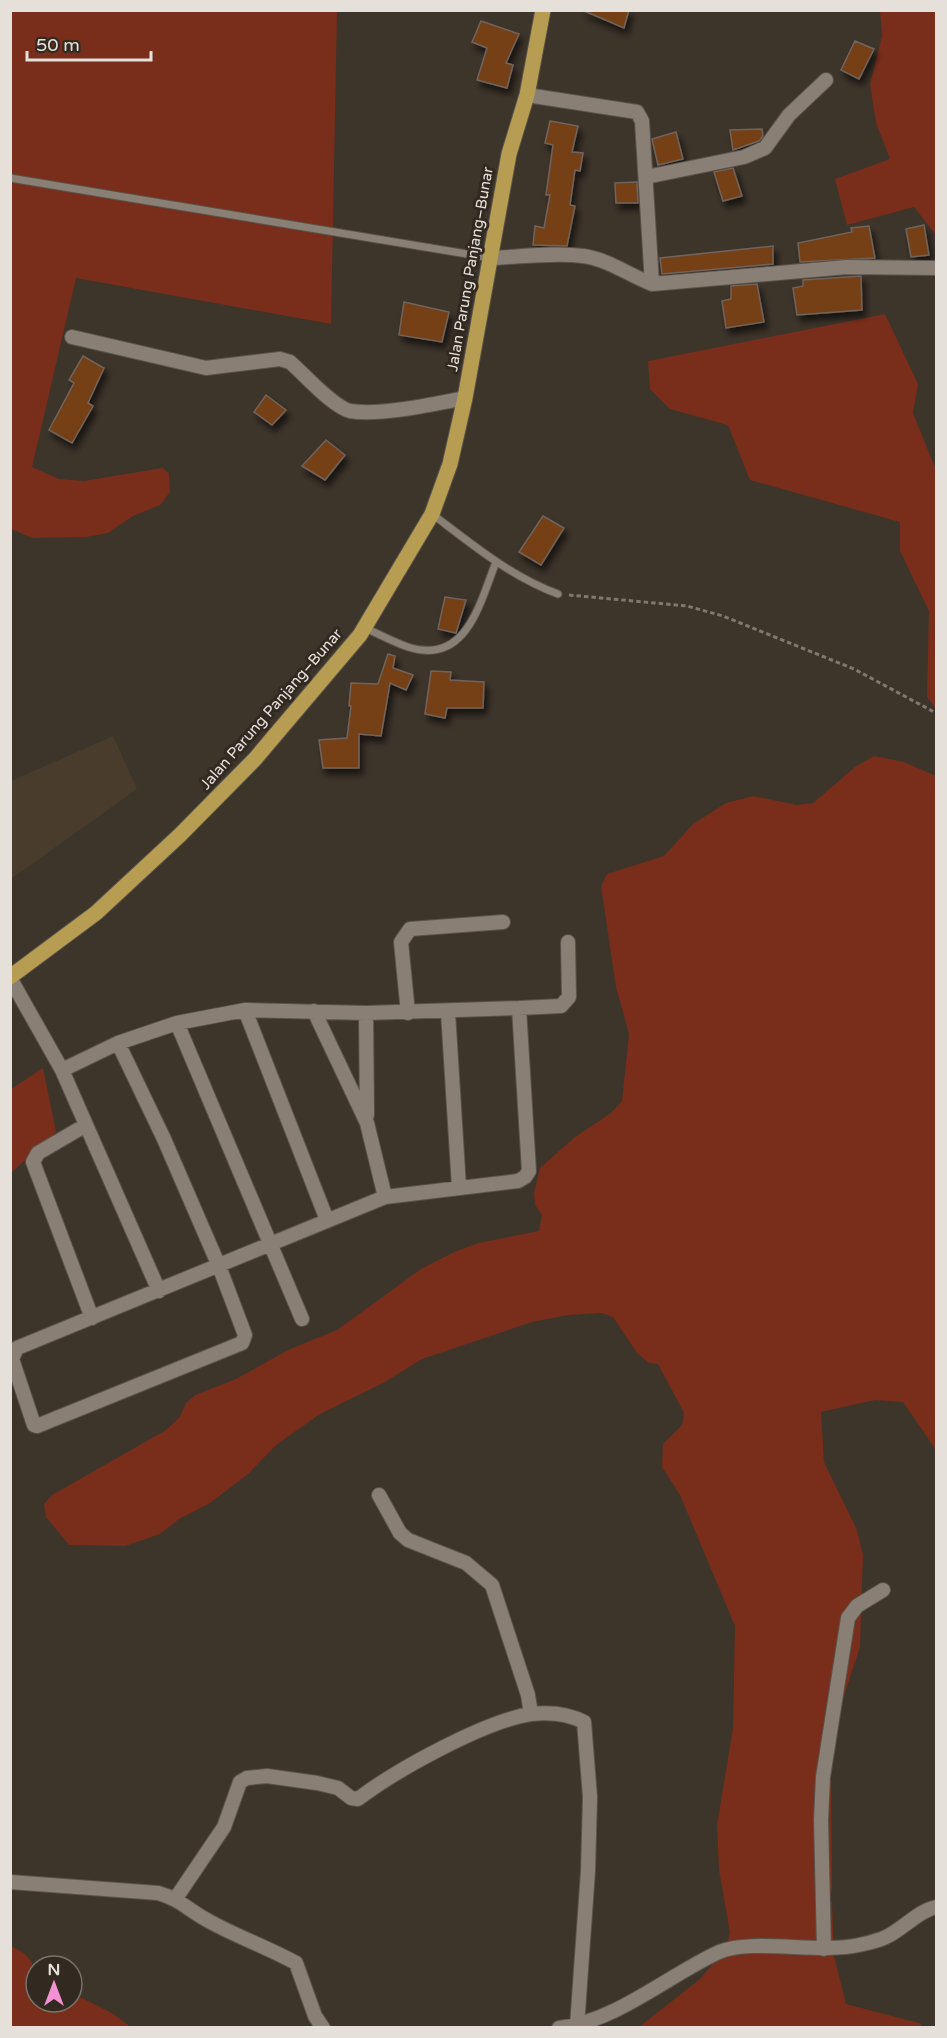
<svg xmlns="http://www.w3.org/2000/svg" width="947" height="2038" font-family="'Varela Round',sans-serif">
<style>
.built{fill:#493c2d}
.green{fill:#792e1b}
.building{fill:#743f18;stroke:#71645c;stroke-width:1.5;filter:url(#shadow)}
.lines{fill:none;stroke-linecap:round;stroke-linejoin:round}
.service-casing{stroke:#5a534b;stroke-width:9}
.minor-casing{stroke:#5a534b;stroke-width:16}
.primary-casing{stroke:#5a534b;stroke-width:17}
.path{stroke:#80786f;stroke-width:3;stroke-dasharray:4.5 3;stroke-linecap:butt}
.service{stroke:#897f74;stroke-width:7}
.minor{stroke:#897f74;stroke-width:14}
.primary{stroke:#b79d51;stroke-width:15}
.labels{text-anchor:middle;stroke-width:6;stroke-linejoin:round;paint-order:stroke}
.street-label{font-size:15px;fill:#e6e0da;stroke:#322a21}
</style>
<defs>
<filter id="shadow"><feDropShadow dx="3.5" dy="6" stdDeviation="3" flood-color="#0009"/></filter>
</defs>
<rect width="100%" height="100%" fill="#3d342a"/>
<!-- built -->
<path class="built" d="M113 736 137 789 11 879V781Z"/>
<!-- green -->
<path class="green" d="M11 11H337L331 324 76 278 32 467 59 479 84 481 162 468 169 473 170 492 160 505 133 516 108 533 86 537 32 538 11 529Z
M880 11H936V235L914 207 847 225 835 179 890 159 876 123 870 84 882 36Z
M885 314 918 384 913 413 936 470V709L927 697 929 611 900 551V522L750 480 728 425 670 409 650 389 648 361Z
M874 756 904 762 936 776V1450L903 1402 875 1400 821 1412 824 1462 857 1530 863 1555 860 1647 836 1720 831 1771 832 1888 829 1904 832 1901 834 1956 846 2004 919 2023 923 2027H639L700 1979 725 1950 730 1933 719 1870 717 1825 733 1728 735 1626 680 1495 662 1467 663 1444 682 1425 684 1413 658 1364 649 1363 637 1353 613 1317 602 1313 568 1315 532 1322 422 1359 385 1382 320 1414 276 1445 248 1474 210 1503 179 1519 160 1534 125 1546 69 1545 46 1517 44 1504 52 1495 166 1430 179 1418 186 1403 195 1395 236 1379 290 1349 337 1330 421 1269 454 1252 478 1243 539 1231 542 1215 535 1205 534 1193 540 1168 575 1137 611 1113 622 1101 629 1034 616 987 601 886 607 874 664 856 693 824 726 803 753 796 797 805 813 803 855 767Z
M43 1068 56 1132 11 1173V1089Z
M10 1946C39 1957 36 1975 36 2002H72V1993L112 2013 131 2027H11Z"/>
<!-- building -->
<path class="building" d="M582 10H629L624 28Z
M481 21 519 34 506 63 513 65 507 88 477 80 487 48 472 42Z
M855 41 874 49 859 79 841 70Z
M550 121 578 126 572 152 583 153 580 171 575 170 570 205 575 206 567 246 533 245 535 226 544 228 550 195H546L553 145 545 143Z
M762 129 763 136 759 141 733 150 730 130Z
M676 132 683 159 658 165 652 139Z
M733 168 742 196 723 201 714 172Z
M637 182 638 203H616L615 183Z
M924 225 929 255 911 257 906 229Z
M869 226 875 258 800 262 798 243 852 232 851 228Z
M773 246V264L662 274 660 258Z
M861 276 862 310 797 315 793 288 803 286V280Z
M757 284 764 322 726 328 722 301 731 299V286Z
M404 302 449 312 442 342 399 335Z
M83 356 104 368 88 403 93 406 72 443 49 430 74 383 69 380Z
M266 395 286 410 272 425 254 412Z
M326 440 345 455 325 480 302 466Z
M543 516 564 528 541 565 519 552Z
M445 597 466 600 456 633 438 629Z
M388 654 395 656 393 668 413 675 406 690 390 683 381 736 359 734V768H323L319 740 347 738 351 706H349L351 683 378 684Z
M431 671 451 672 450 680 484 682 483 708H447L445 718 425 714Z"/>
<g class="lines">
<!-- service casing -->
<g class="service-casing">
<path id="service" d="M10 178 491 258
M432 514C473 545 510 576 558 594
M365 628C379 634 393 642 408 647 467 666 480 602 496 562"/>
</g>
<!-- minor casing -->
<g class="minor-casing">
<path id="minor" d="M527 95 637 112 642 121 652 284
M646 177 744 157 765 148 789 115 826 80
M491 258C521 257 554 252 583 256 607 259 629 275 652 284L847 267 936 268
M72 337 206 368 280 359 290 362C304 374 333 407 350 411 380 416 435 404 465 398
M10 978 62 1070 159 1291
M519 1008 561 1006 569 997 568 942
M245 1010 327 1220
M314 1011 367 1123 385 1197
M448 1012 459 1187
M366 1013 367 1115
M408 1013 401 942 410 929 503 922
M177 1023 302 1319
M62 1070 118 1043 177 1023 245 1010 366 1013 519 1008 529 1171 525 1177 518 1181 385 1197 17 1348 12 1359 34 1425 37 1426 242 1343 245 1335 219 1266 164 1139 118 1043
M86 1125 38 1153 33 1162 92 1318
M379 1495 400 1533 408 1540 466 1563 492 1585 528 1695 531 1714
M10 1882 158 1893C180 1899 188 1910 207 1920 235 1936 267 1947 296 1963L315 2016 323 2028
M176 1898 224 1827 240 1782 247 1778 267 1776 317 1783 338 1788 351 1798 358 1799C396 1770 485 1721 531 1714 549 1712 569 1714 584 1722L590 1797 588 1871 577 2026
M824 1949 821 1820 823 1777 848 1618 857 1606 883 1590
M559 2028C617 2021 667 1976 719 1952 752 1938 819 1954 859 1945 868 1943 878 1941 886 1937 903 1929 918 1911 936 1907"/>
</g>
<!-- primary casing -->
<g class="primary-casing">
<path id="primary" d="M10 977 96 913 180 835 255 759 360 635 432 514 450 464 465 398 509 154 527 95 543 10"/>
</g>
<!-- path -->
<path class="path" d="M569 595 687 606 723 616 854 669 936 713"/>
<!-- service -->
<use href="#service" class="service"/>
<!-- minor -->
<use href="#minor" class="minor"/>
<!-- primary -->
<use href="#primary" class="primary"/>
</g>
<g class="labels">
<!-- street labels -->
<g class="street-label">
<text transform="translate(470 269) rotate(-80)" y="5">Jalan Parung Panjang–Bunar</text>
<text transform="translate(271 709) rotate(-49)" y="5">Jalan Parung Panjang–Bunar</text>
</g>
</g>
<!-- border -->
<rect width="947" height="2038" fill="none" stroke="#e6e0da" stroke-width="24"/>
<!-- north arrow -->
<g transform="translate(54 1984)"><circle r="28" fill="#322a21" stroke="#7a736b" stroke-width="1.5"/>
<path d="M0-4.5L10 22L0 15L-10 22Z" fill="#f391d5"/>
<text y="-9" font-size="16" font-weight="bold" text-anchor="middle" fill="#e6e0da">N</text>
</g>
<!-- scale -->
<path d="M27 51v9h124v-9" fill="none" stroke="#e6e0da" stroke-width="3"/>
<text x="36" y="51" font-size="18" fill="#e6e0da" stroke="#322a21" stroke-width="4.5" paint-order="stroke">50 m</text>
</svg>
